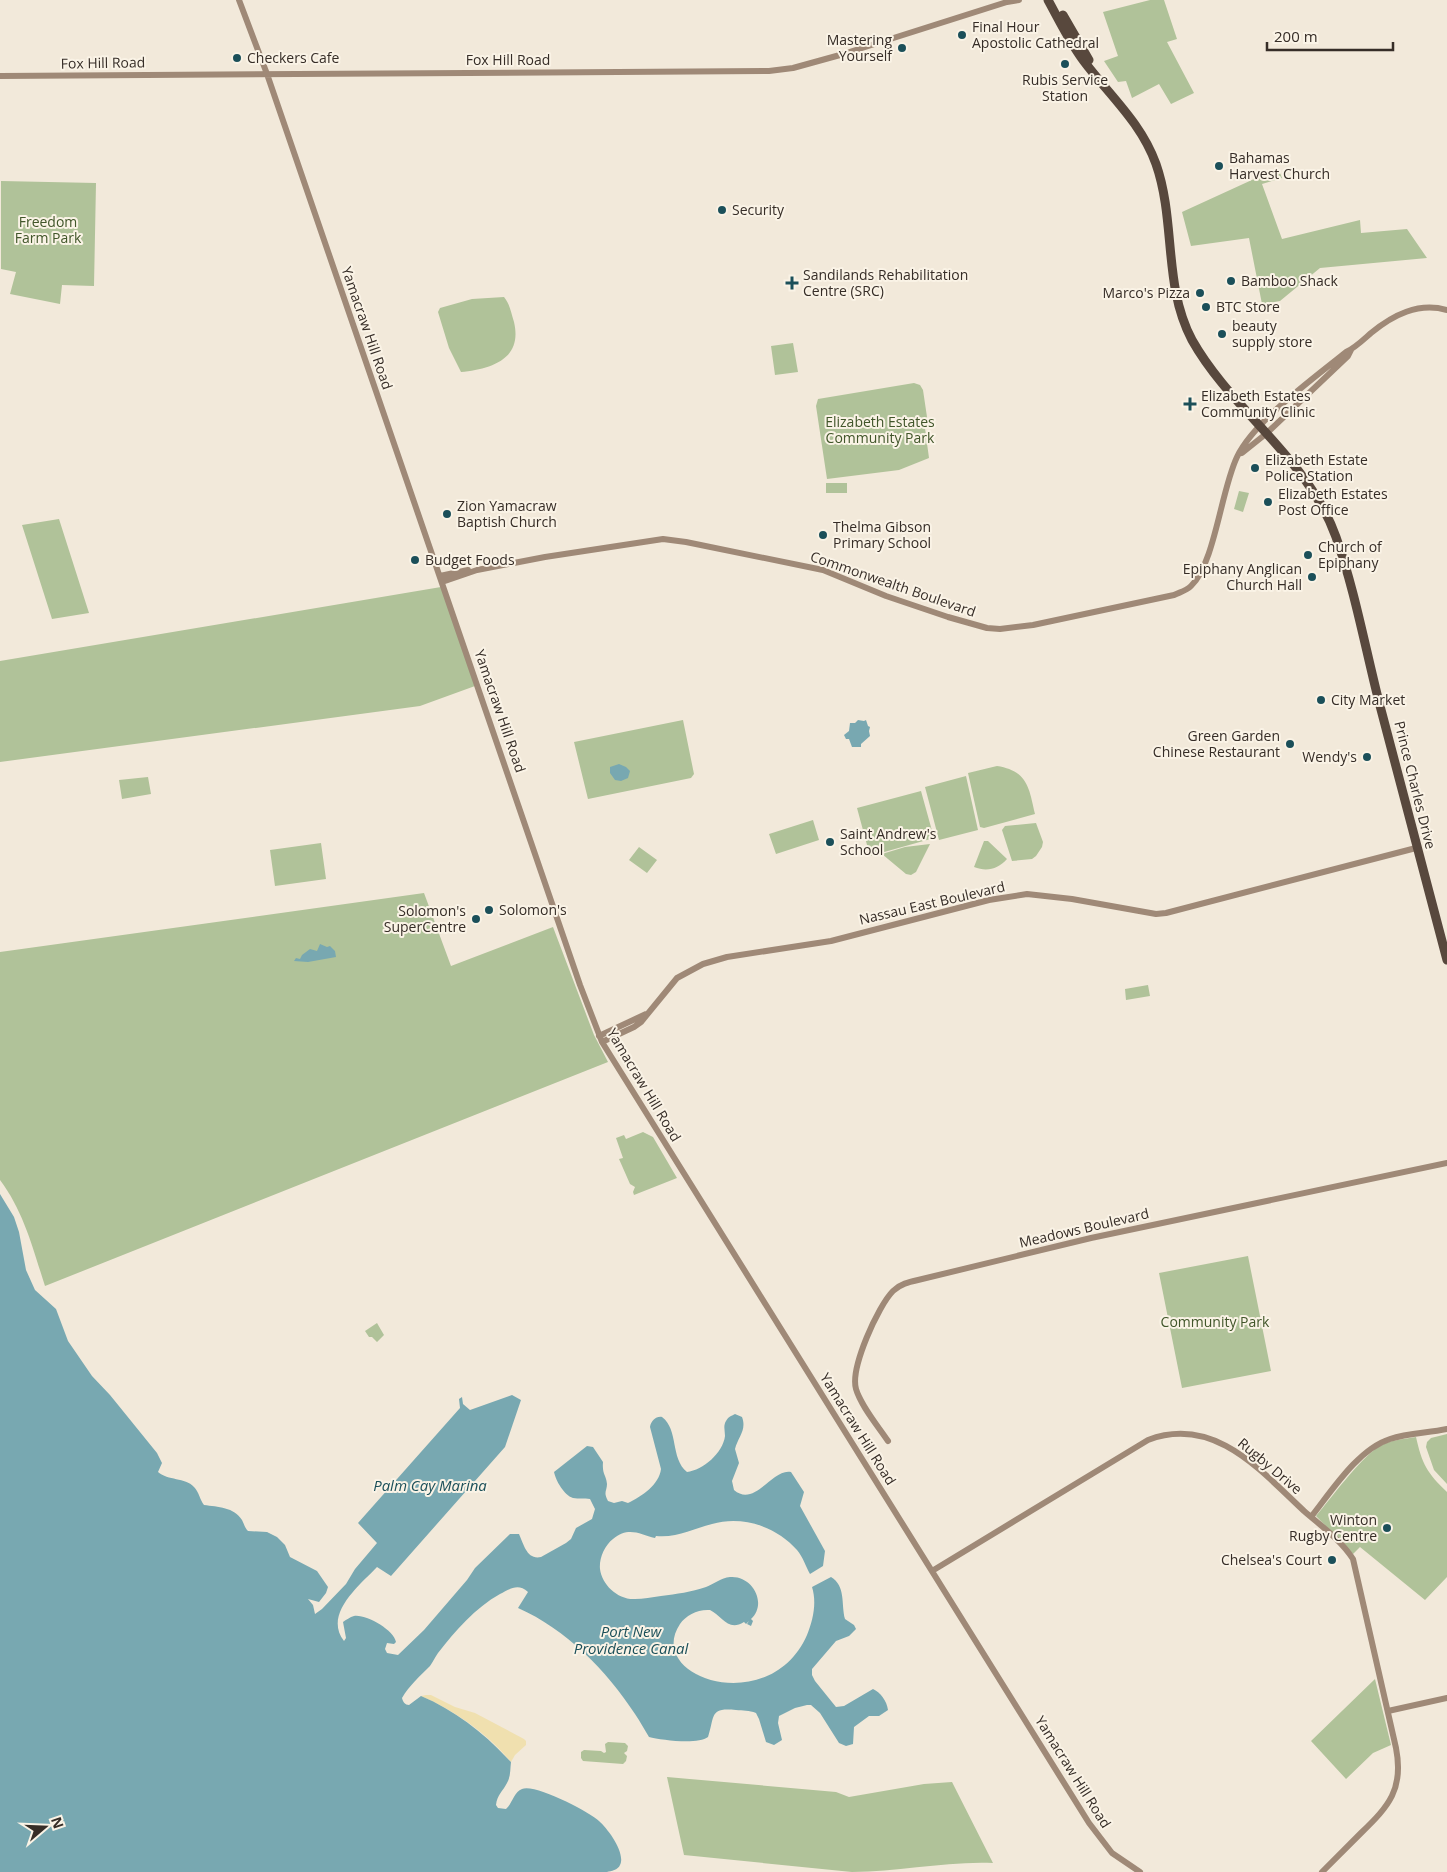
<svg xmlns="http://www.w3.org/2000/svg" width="1447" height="1872" font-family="'Open Sans',sans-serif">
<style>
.green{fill:#b0c299}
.sand{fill:#f0e0af}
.water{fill:#78a8b1}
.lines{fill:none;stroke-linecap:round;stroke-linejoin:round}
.secondary{stroke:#9f8977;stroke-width:6}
.highway{stroke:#58483d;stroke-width:9}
.poi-dot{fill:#1b4f59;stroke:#faf3e6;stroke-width:2}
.labels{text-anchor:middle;stroke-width:4;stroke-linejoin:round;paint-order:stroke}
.poi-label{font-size:14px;fill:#362d27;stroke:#faf3e6;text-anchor:start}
.street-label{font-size:14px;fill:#362d27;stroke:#faf3e6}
.park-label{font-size:14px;fill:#41562a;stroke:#faf3e6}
.water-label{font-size:15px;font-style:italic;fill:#1b4f59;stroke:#faf3e6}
</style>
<rect width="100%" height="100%" fill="#f2e9da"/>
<!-- green -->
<path class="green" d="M1150 0H1164L1177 39 1167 42 1194 93 1171 104 1159 84 1132 98 1126 81 1118 82 1104 61 1118 56 1103 12Z
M1278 168 1282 178 1262 184 1282 239 1360 220 1361 233 1407 229 1427 258 1320 268 1280 301 1262 304 1249 238 1191 246 1182 212Z
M1 181 96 183 94 286 62 285 60 304 10 294 16 272 1 269Z
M504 297C510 304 511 313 514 322 523 360 490 369 461 372L449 348 438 312 440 308 472 299Z
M793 343 798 372 775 375 771 346Z
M914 383 920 385 923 390 927 417 924 421 929 458 899 470 827 479 816 406 818 399Z
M826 483H847V493H826Z
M1239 491 1249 493 1243 512 1234 509Z
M59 519 89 613 52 619 22 525Z
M441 587 475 686 420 706 0 762V661Z
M683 720 694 774 691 778 588 799 574 742Z
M997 766C1028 771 1029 788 1035 814L984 828 980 827 968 773Z
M966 776 978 830 939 840 925 787Z
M148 777 151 794 122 799 119 780Z
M921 791 934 838 870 856 857 808Z
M813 820 819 840 776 854 769 834Z
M1036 823 1043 842 1042 847 1036 856 1032 859 1012 861 1002 830 1005 826Z
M984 841H988L1007 859C998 869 987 872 974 867Z
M321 843 326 879 275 886 270 850Z
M930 844 916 872 911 875 906 874 882 854 905 847Z
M639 847 657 860 647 873 629 860Z
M424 893 451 966 553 927 594 1035 608 1062 45 1286C33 1249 24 1212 0 1180V952Z
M1148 985 1150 996 1126 1000 1125 989Z
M643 1132 653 1137 677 1178 634 1195 633 1192 635 1187 630 1184 619 1159 623 1158 616 1138 624 1135 626 1139Z
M1248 1256 1271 1371 1182 1388 1159 1273Z
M377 1323 384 1335 377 1342 372 1337H369L365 1331Z
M1447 1434V1484L1434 1470 1426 1447 1427 1442 1431 1438Z
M1416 1437C1422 1464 1427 1473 1447 1492V1577L1425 1600 1360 1547 1353 1554 1316 1516C1332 1497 1358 1461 1378 1447 1389 1440 1404 1439 1416 1437Z
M1375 1679 1391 1745 1373 1753 1346 1779 1311 1741Z
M608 1742 625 1743 628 1746 627 1751 624 1753 627 1756 626 1761 623 1764 583 1761 581 1758V1752L584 1750 601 1751 604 1753 606 1752 605 1744Z
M667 1777 836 1792 849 1797 924 1784 952 1782 993 1863C946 1861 899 1872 852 1872L684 1855Z"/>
<!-- sand -->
<path class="sand" d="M426 1695H431L455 1707 475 1713 524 1739 526 1741V1745L515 1755 511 1762C487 1733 455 1711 421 1696Z"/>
<!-- water -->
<path class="water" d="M858 720 864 721 866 720 868 726 870 727 869 731 870 736 861 744V747H852L849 739H846L844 735 849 731 850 723H855Z
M619 764 626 767 630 771 628 778 621 781 615 780 610 773V767Z
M320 944 327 947 330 946 335 951 336 957 308 962 294 961 296 958 300 959 302 955 310 949 317 951Z
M0 1194 14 1217 19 1232 26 1270 35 1290 56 1309 68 1341 92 1376 110 1395 157 1453 162 1463 158 1472C168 1481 185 1477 194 1487 199 1492 200 1500 204 1505 218 1507 234 1507 242 1520 244 1524 245 1528 248 1531L267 1532 277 1537 285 1545 290 1557 317 1571 328 1587 326 1593 319 1602 308 1599 313 1605 315 1614 322 1609 346 1584 355 1569 377 1543 358 1523 460 1408 459 1399 462 1397 463 1404 470 1410 512 1395 521 1400 505 1447 391 1576 377 1567C360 1585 323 1614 344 1641L346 1638 343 1622C346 1620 350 1617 354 1616 366 1614 394 1630 396 1642L394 1644 387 1643 385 1649 387 1653 398 1655 424 1630 467 1580 475 1568 510 1534H519C524 1545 527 1560 541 1557L566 1543 571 1539 576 1528 592 1519 595 1509 590 1499C584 1498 579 1499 573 1498 564 1495 556 1481 554 1472L587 1446 593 1447 603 1462C602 1475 606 1474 607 1484 607 1491 603 1492 608 1501L614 1503 622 1501 628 1503C642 1496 659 1485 661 1469L650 1427C651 1421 656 1416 662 1417 679 1430 670 1458 687 1472 703 1470 723 1453 725 1436 725 1431 723 1426 726 1421 728 1417 731 1416 735 1414L742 1417C747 1430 738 1437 735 1449L739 1463 732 1481 734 1490C755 1508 772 1468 791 1472L804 1492 800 1506 825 1551 823 1566 810 1574C806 1567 803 1557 797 1550 777 1527 743 1515 712 1524 693 1529 677 1538 656 1536L655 1538C640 1534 628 1526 613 1539 604 1546 599 1559 600 1569 602 1585 618 1600 635 1599 643 1599 652 1597 661 1596 677 1594 691 1592 706 1587 714 1584 721 1578 730 1577 752 1575 768 1603 751 1619L753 1621 751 1626 747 1624 749 1621 746 1624 744 1622C728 1632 722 1616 710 1610 698 1609 686 1615 680 1624 644 1678 770 1719 807 1635 813 1620 817 1603 812 1587L831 1577C846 1586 841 1604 845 1619L854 1625 856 1629 849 1636 836 1641 812 1669V1675L815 1681 836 1707 844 1706 873 1689C880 1692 887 1701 888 1710L879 1716H869L854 1727 853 1744 846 1746 839 1743 820 1713 811 1705H807L795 1708 779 1716 778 1723 782 1740 774 1745 766 1742 759 1719 756 1713C749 1710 743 1711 736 1710 709 1707 715 1716 708 1737 698 1745 661 1740 649 1737 644 1729 640 1721 635 1714 607 1671 566 1629 518 1608L528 1592C518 1583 510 1589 500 1594 475 1608 456 1630 438 1653 435 1657 433 1662 430 1666 420 1676 409 1686 402 1698 403 1702 405 1705 409 1705L421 1696C454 1710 483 1732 507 1758L511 1762C510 1769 511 1776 507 1783 503 1791 497 1795 496 1805L498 1808 506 1809C512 1804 514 1792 522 1789 534 1783 590 1812 599 1821 608 1829 626 1853 620 1865 618 1870 611 1871 607 1872H0Z"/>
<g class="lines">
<!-- secondary -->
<path class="secondary" d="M239 0 267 74 580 985 602 1042 1089 1823 1112 1853 1140 1872
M0 76 769 71 793 68 840 55 1007 2 1019 0
M1242 453 1267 433 1348 356 1351 350
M440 576 468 570
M442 582 477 570 545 557 663 539 686 542 823 570 886 596 948 617 987 628 1000 629 1033 625 1174 595C1180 592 1186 591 1191 586 1215 563 1221 490 1237 457 1254 421 1314 378 1346 352 1355 348 1363 340 1371 333 1393 315 1418 302 1447 310
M599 1036 646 1014
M602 1042 634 1027 641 1022 677 978 703 964 727 957 831 941 989 900 1027 894 1072 899 1156 914 1166 913 1416 848
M888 1441C878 1426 861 1406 856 1389 850 1368 878 1306 893 1291 900 1284 909 1282 918 1280L1091 1238 1447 1163
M1311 1517C1331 1492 1358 1449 1390 1439 1408 1433 1428 1433 1447 1429
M932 1571 1148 1440C1214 1415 1260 1470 1304 1511 1320 1525 1341 1540 1353 1559L1396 1748C1404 1789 1389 1806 1361 1833 1348 1846 1335 1859 1322 1872
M1388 1711 1447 1698"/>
<!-- highway -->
<path class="highway" d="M1048 0C1059 20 1069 41 1083 60 1109 95 1141 122 1156 164 1176 221 1163 286 1192 340 1232 411 1308 458 1336 537 1355 591 1365 647 1379 702 1401 788 1424 874 1447 960
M1063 15 1089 60"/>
</g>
<!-- markers -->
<g class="poi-dot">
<circle cx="962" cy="35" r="5"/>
<circle cx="902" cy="48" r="5"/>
<circle cx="237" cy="58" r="5"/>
<circle cx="1065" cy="64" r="5"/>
<circle cx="1219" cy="166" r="5"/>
<circle cx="722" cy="210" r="5"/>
<circle cx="1231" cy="281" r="5"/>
<path d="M789.5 275.5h5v5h5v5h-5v5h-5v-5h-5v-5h5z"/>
<circle cx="1200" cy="293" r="5"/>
<circle cx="1206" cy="307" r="5"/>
<circle cx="1222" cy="334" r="5"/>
<path d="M1187.5 396.5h5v5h5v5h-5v5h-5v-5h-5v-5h5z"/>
<circle cx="1255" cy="468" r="5"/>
<circle cx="1268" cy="502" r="5"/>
<circle cx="447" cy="514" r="5"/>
<circle cx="823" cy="535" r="5"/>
<circle cx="1308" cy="555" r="5"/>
<circle cx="415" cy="560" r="5"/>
<circle cx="1312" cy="577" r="5"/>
<circle cx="1321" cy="700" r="5"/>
<circle cx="1290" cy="744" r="5"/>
<circle cx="1367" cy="757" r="5"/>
<circle cx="830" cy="842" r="5"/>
<circle cx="489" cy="910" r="5"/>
<circle cx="476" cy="919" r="5"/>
<circle cx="1387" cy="1528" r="5"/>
<circle cx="1332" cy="1560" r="5"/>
</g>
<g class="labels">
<!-- poi labels -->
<g class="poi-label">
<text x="972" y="32">Final Hour<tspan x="972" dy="16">Apostolic Cathedral</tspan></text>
<text x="892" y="45" text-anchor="end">Mastering<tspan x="892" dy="16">Yourself</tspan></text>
<text x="247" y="63">Checkers Cafe</text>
<text x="1065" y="85" text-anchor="middle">Rubis Service<tspan x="1065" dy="16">Station</tspan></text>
<text x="1229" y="163">Bahamas<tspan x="1229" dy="16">Harvest Church</tspan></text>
<text x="732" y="215">Security</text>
<text x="803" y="280">Sandilands Rehabilitation<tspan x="803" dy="16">Centre (SRC)</tspan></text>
<text x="1241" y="286">Bamboo Shack</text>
<text x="1190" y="298" text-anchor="end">Marco's Pizza</text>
<text x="1216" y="312">BTC Store</text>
<text x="1232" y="331">beauty<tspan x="1232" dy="16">supply store</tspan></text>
<text x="1201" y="401">Elizabeth Estates<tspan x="1201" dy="16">Community Clinic</tspan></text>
<text x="1265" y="465">Elizabeth Estate<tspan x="1265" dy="16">Police Station</tspan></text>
<text x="1278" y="499">Elizabeth Estates<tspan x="1278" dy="16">Post Office</tspan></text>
<text x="457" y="511">Zion Yamacraw<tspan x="457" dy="16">Baptish Church</tspan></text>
<text x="833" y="532">Thelma Gibson<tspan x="833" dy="16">Primary School</tspan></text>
<text x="1318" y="552">Church of<tspan x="1318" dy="16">Epiphany</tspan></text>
<text x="425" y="565">Budget Foods</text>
<text x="1302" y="574" text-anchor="end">Epiphany Anglican<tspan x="1302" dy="16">Church Hall</tspan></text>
<text x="1331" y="705">City Market</text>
<text x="1280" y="741" text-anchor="end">Green Garden<tspan x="1280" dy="16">Chinese Restaurant</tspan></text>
<text x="1357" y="762" text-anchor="end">Wendy's</text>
<text x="840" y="839">Saint Andrew's<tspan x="840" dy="16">School</tspan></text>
<text x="499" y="915">Solomon's</text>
<text x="466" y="916" text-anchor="end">Solomon's<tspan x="466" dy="16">SuperCentre</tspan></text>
<text x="1377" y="1525" text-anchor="end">Winton<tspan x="1377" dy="16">Rugby Centre</tspan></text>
<text x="1322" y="1565" text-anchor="end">Chelsea's Court</text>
</g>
<!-- street labels -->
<g class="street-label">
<text x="508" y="65">Fox Hill Road</text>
<text transform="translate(103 63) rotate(-1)" y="5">Fox Hill Road</text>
<text transform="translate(367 328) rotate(71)" y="5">Yamacraw Hill Road</text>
<text transform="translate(893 584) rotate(19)" y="5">Commonwealth Boulevard</text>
<text transform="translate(500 711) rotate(71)" y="5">Yamacraw Hill Road</text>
<text transform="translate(1415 785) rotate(76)" y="5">Prince Charles Drive</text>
<text transform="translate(932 903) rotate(-13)" y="5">Nassau East Boulevard</text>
<text transform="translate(644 1085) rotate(59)" y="5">Yamacraw Hill Road</text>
<text transform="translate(1084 1228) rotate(-13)" y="5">Meadows Boulevard</text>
<text transform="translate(858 1429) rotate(58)" y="5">Yamacraw Hill Road</text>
<text transform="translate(1270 1466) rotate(40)" y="5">Rugby Drive</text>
<text transform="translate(1073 1772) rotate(58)" y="5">Yamacraw Hill Road</text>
</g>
<!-- park labels -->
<g class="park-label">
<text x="48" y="227">Freedom<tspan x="48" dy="16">Farm Park</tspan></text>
<text x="880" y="427">Elizabeth Estates<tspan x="880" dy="16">Community Park</tspan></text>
<text x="1215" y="1327">Community Park</text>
</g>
<!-- water labels -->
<g class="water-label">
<text x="430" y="1491">Palm Cay Marina</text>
<text x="631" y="1637">Port New<tspan x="631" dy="17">Providence Canal</tspan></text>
</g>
</g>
<!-- north arrow -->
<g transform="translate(45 1827) rotate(71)" stroke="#faf3e6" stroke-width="4" paint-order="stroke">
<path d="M0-4L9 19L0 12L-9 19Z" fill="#362d27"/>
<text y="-8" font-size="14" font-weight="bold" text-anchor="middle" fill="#362d27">N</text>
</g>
<!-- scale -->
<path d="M1267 42v8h126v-8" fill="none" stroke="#362d27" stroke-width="2.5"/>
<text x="1274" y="42" font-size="15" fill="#362d27" stroke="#faf3e6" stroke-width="4" paint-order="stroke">200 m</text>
</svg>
